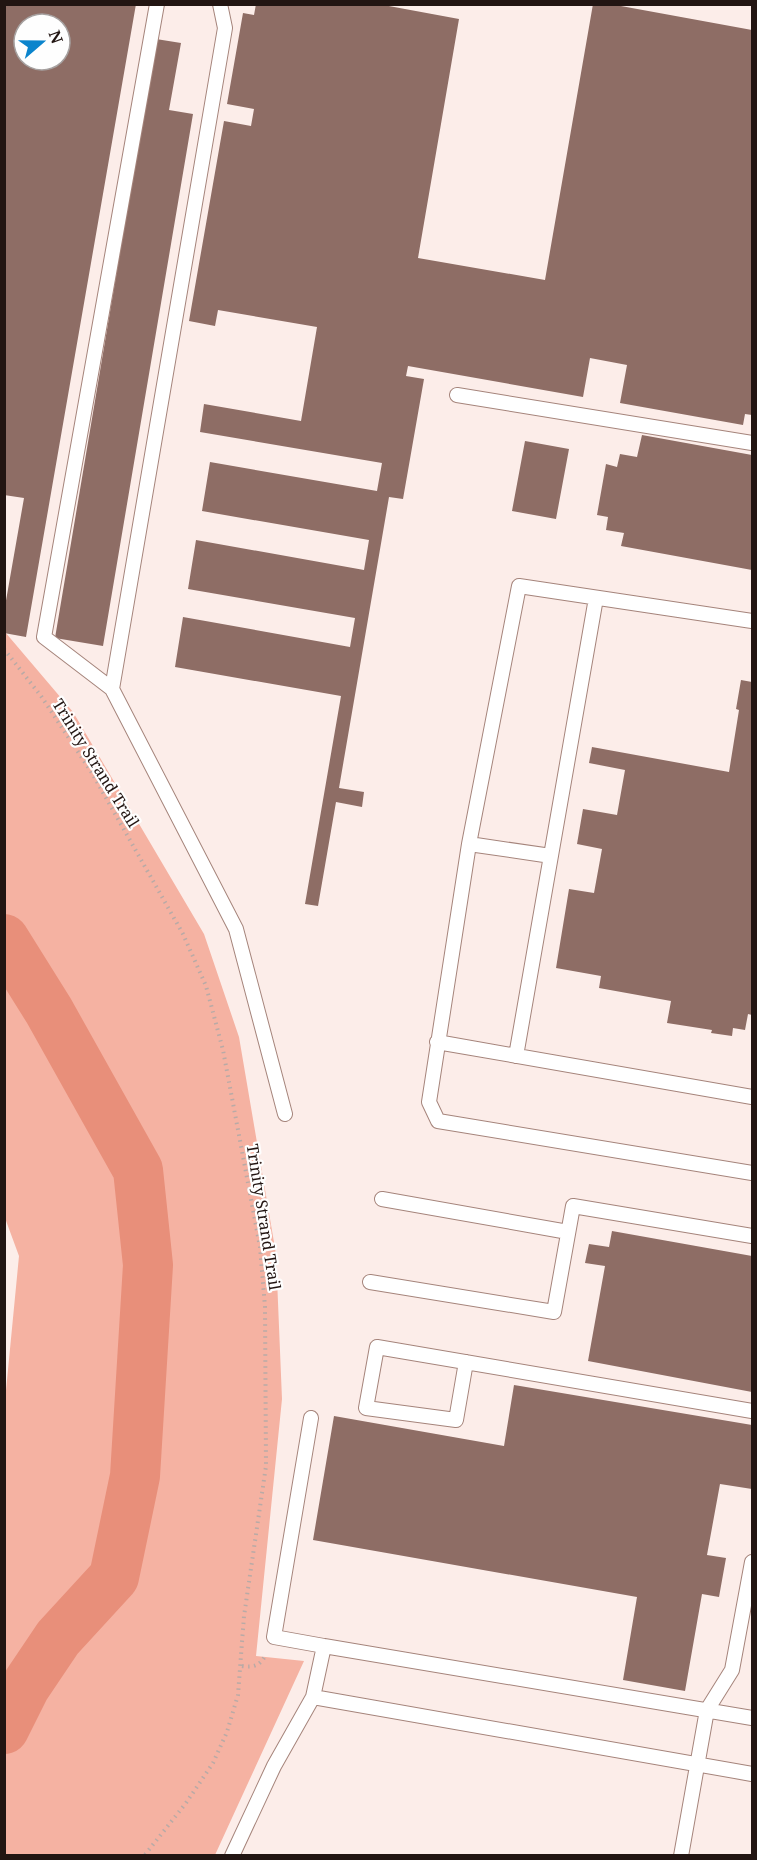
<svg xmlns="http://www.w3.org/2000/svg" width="757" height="1860" font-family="'Noto Serif',serif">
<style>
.green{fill:#f5b2a2}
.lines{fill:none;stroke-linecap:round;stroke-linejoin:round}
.river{stroke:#e88f7a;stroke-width:50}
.building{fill:#8e6d65;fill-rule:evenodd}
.lane-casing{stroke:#a5847b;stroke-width:16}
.path{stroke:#b9aaa6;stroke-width:4;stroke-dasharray:1.5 4.5;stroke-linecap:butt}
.lane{stroke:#fff;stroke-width:14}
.labels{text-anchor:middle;stroke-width:4.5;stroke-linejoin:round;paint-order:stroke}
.street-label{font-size:16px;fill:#221512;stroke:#fefefe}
</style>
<rect width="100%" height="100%" fill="#fcede9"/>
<!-- green -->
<path class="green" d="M5 632 73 712 204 934 239 1037 276 1254 282 1399 256 1656 304 1661 215 1855H5L4 1411 19 1256 5 1218Z"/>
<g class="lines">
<!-- river -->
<path class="river" d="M4 939 49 1011 138 1170 148 1265 135 1476 114 1577 58 1638 25 1687 4 1729"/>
</g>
<!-- building -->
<path class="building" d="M4 4H136L26 637 4 633V612L24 498 4 495ZM24 24H60V60H24Z
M256 4H378L459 19 418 258 545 280 593 4H610L752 30V415L745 414 743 425 620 403 627 365 590 358 583 397 408 366 406 376 424 379 403 499 389 497 339 788 364 792 362 807 336 802 318 906 305 904 341 696 175 667 183 617 350 647 355 618 188 589 196 540 364 570 369 540 202 511 210 462 377 491 382 463 200 432 204 404 301 421 317 327 218 310 215 326 189 321 224 121 251 126 254 109 227 104 243 13 254 15Z
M156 39 181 43 169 110 193 114 103 646 55 638Z
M642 435 752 455V570L621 546 624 533 606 530 608 517 597 515 606 464 617 467 620 454 637 457Z
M525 441 569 449 556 519 512 511Z
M741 680 752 682V1015L748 1014 745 1030 733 1028 732 1036 711 1033 712 1030 667 1023 671 1001 599 988 601 976 556 968 569 889 594 893 602 849 577 844 583 809 617 815 625 770 589 763 592 747 729 772 739 710 736 709Z
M612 1231 752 1256V1392L588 1361 605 1266 585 1263 589 1244 609 1247Z
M514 1385 752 1425V1489L720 1484 707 1555 726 1558 719 1597 702 1594 685 1691 623 1680 637 1597 313 1540 334 1416 504 1446Z"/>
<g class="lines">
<!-- lane casing -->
<g class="lane-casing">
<path id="lane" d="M220 4 225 28 112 689 236 929 285 1114
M457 395 752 443
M752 621 519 586 469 844 429 1102 438 1121 752 1173
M112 689 44 637 157 4
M469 844 551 856
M437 1042 752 1097
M516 1056 596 598
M382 1199 568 1232
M370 1282 554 1312 573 1206 752 1236
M466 1362 456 1420 366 1408 377 1347 752 1411
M324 1646 752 1718
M313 1697 752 1774
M232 1856 274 1766 313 1697 324 1646 274 1637 311 1418
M681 1856 707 1710 732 1670 752 1562"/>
</g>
<!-- path -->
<path class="path" d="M4 649 41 696 92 773 183 934 206 986 223 1050 260 1247 265 1307 266 1466 244 1616 238 1695 227 1732 213 1763 186 1803 144 1856
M242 1666C254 1668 261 1665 266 1654"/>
<!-- lane -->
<use href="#lane" class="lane"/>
</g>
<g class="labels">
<!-- street labels -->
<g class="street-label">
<text transform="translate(96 763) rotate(58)" y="6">Trinity Strand Trail</text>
<text transform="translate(264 1217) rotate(81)" y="6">Trinity Strand Trail</text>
</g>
</g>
<!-- border -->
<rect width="757" height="1860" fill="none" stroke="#221512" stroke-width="12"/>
<!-- north arrow -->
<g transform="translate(42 42) rotate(70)"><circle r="28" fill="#fefefe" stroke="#a6a1a0" stroke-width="1.5"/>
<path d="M0-4.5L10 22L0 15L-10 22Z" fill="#0b84cc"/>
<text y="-9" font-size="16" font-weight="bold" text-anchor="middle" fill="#221512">N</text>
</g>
</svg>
